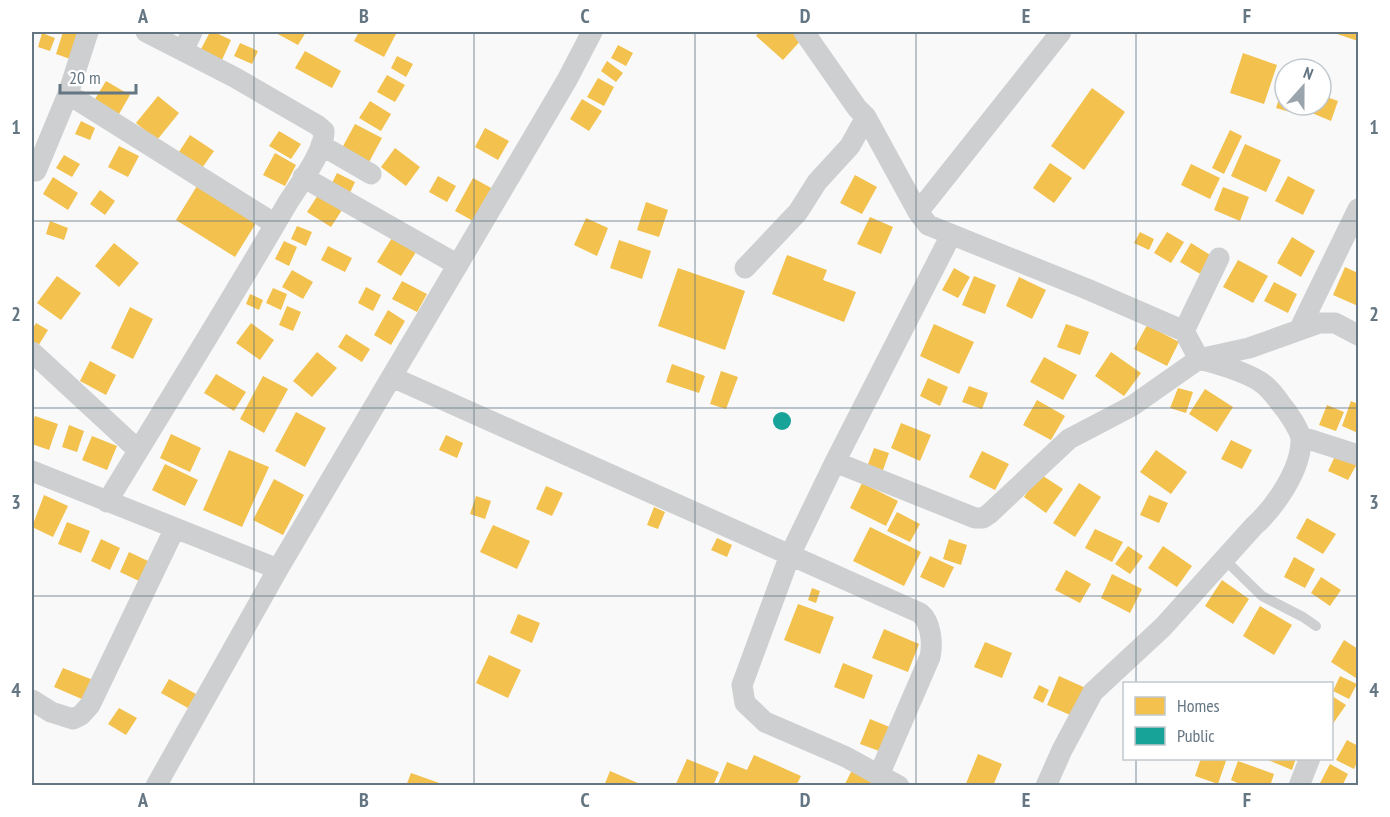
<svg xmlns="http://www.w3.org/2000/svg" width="1390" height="817" font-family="'PT Sans Narrow',sans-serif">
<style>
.homes{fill:#f2c14e}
.public{fill:#17a398}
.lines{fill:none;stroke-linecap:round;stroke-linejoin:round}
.service{stroke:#cecfd0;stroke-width:10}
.minor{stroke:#cecfd0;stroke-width:21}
.grid{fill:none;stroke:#657683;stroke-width:1.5;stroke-opacity:0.55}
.neatline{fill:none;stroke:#657683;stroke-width:2}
.grid-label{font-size:20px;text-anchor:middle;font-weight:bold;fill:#657683}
</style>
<rect width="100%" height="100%" fill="#f9f9f9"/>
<!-- homes -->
<path class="homes" d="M63 32 82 35 73 60 56 54Z
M210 32H214L231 40 222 60 201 49Z
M274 32H306L298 45Z
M359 32H397L384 57 354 41Z
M759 32H796L803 38 783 60 756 36Z
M1337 32H1358V41L1337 34Z
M42 33 55 38 50 51 38 47Z
M240 43 258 51 252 64 234 56Z
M618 45 633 53 626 66 611 58Z
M305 51 341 71 332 88 295 68Z
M1243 53 1277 65 1264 104 1230 93Z
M397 56 413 64 406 77 391 68Z
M607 61 623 73 616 82 601 71Z
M387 75 405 85 395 102 377 92Z
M598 78 614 87 604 106 587 97Z
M106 81 130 95 119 114 95 99Z
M1285 81V105H1300L1297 114 1276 108Z
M1092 88 1125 112 1084 170 1051 146Z
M1321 95 1338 101 1331 121 1312 113 1315 105H1321Z
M158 96 179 113 157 140 136 123Z
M582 99 602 111 589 131 570 119Z
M370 101 391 114 381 131 359 118Z
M81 121 95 128 90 140 75 134Z
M355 124 382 138 369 162 342 148Z
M485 128 509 141 498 160 475 147Z
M1230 130 1242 136 1224 174 1212 168Z
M279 131 301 144 291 159 269 146Z
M190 135 214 151 200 171 177 155Z
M1245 144 1281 160 1266 192 1231 176Z
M119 146 139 156 128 177 108 167Z
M395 148 420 167 406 186 381 167Z
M275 153 296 165 285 186 263 175Z
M64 155 80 164 72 177 56 168Z
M1050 163 1072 178 1054 203 1033 188Z
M1191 164 1220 178 1210 199 1181 185Z
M337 173 355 182 349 195 331 185Z
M855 175 877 187 862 214 840 203Z
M438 176 456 186 447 202 429 192Z
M1288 176 1315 190 1303 215 1275 201Z
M53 177 78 193 68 210 43 194Z
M473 178 493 189 475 222 455 211Z
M197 186 256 223 235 257 176 220Z
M1223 187 1249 197 1240 221 1214 210Z
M100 190 115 201 105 215 90 204Z
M318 195 342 210 331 227 307 212Z
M646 202 668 210 659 237 637 230Z
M870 217 893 227 881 254 857 244Z
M586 218 608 228 597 256 574 245Z
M50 221 68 228 64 240 46 234Z
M297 226 312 232 306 246 291 239Z
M1140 232 1154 239 1149 250 1134 243Z
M1167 232 1184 242 1171 263 1154 253Z
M1292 237 1315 251 1301 277 1277 263Z
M392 238 416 252 401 276 377 262Z
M619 240 651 251 642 279 610 268Z
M284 241 297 247 289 266 275 259Z
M114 243 139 263 119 287 95 266Z
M1191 243 1212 256 1202 275 1180 262Z
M328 246 352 258 345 272 321 260Z
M787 255 827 270 823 280 856 292 844 322 772 294Z
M1238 260 1268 276 1253 303 1223 287Z
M1345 267 1358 273V306L1333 295Z
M678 268 745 291 725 350 658 326Z
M954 268 970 277 958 298 942 290Z
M292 270 313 282 303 299 282 287Z
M57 276 81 293 61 320 37 303Z
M974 276 996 285 985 314 962 305Z
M1019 277 1046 290 1032 319 1006 306Z
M402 281 427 294 417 312 392 299Z
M1274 282 1297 294 1288 313 1264 301Z
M366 287 381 295 373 311 358 303Z
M273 288 287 294 281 310 266 303Z
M250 294 263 300 259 310 246 304Z
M287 306 301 312 293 331 279 325Z
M130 307 153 319 133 359 111 348Z
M388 310 405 321 391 345 374 335Z
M36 323 48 330 38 346 32 342V330Z
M251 323 274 340 260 360 236 343Z
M934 324 974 342 959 374 920 356Z
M1066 324 1089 332 1080 355 1057 347Z
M1147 325 1179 342 1167 366 1134 349Z
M346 334 370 349 362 362 338 347Z
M317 352 337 368 312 397 293 381Z
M1111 352 1141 373 1124 396 1095 376Z
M1044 357 1077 375 1063 400 1030 382Z
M90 361 116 375 106 395 80 381Z
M672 364 705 376 699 393 666 382Z
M721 371 738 377 726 409 710 404Z
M216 374 246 392 234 411 204 393Z
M263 376 288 389 264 433 240 419Z
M928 378 948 387 940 406 920 396Z
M969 386 988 393 982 409 962 402Z
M1178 388 1193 392 1186 413 1170 408Z
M1205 389 1233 407 1217 432 1189 414Z
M1037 400 1065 416 1051 440 1023 425Z
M1351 401 1358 404V433L1342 426Z
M1327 405 1344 412 1336 431 1319 425Z
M296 412 326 428 305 467 275 451Z
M35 416 58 424 49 450 32 444V425Z
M901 423 931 435 920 461 891 448Z
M69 425 84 431 77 452 62 447Z
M171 434 201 448 190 472 160 458Z
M446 435 463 443 457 458 439 450Z
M92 436 117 446 107 470 82 460Z
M1231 440 1252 450 1242 469 1221 459Z
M874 448 889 453 882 473 867 467Z
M229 450 269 467 242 527 203 510Z
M1156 450 1187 472 1171 494 1140 472Z
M982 451 1009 464 995 490 969 477Z
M1336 454 1357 464 1348 480 1328 471Z
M165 464 198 480 185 506 152 490Z
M1040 474 1063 489 1046 513 1024 497Z
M274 479 304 495 283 535 253 520Z
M862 483 898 501 886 526 850 508Z
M1079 483 1101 497 1075 537 1053 523Z
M546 486 563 493 552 516 536 509Z
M44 495 68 506 53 537 32 527Z
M1149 495 1168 503 1159 523 1140 515Z
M476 496 491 501 485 519 470 514Z
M654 507 665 512 658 529 647 525Z
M897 512 920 524 910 542 887 531Z
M1307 518 1336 534 1323 554 1296 538Z
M67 522 90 531 81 553 58 544Z
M493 525 530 541 517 569 480 552Z
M870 527 921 552 904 586 853 561Z
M1095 529 1123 542 1112 562 1085 548Z
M717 538 732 545 727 557 711 550Z
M101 539 120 548 110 570 91 561Z
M949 539 967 545 961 565 943 559Z
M1128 546 1143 556 1130 574 1115 564Z
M1163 546 1192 566 1177 587 1148 568Z
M129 552 148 561 139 581 120 572Z
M930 556 954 567 944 588 920 577Z
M1294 557 1315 569 1305 588 1284 577Z
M1066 570 1091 584 1080 603 1055 590Z
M1112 574 1142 589 1130 613 1101 598Z
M1321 577 1341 590 1330 606 1311 593Z
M1222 580 1249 599 1233 624 1205 606Z
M812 588 820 591 816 603 808 600Z
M798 604 834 617 820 654 784 640Z
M1260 606 1292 625 1274 655 1243 636Z
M518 614 540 623 532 643 510 633Z
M884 629 919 644 908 672 872 658Z
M1344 640 1358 649V675L1356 678 1331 662Z
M985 642 1012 653 1002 678 974 667Z
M489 655 521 670 508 698 476 683Z
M843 663 873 675 864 699 834 687Z
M63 668 93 680 84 700 54 687Z
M1059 676 1088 689 1075 717 1047 705Z
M1340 676 1357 684 1349 699 1333 691Z
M169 679 196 694 188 708 161 693Z
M1039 685 1049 690 1043 703 1033 698Z
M1332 696 1346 705 1332 725Z
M119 708 137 718 126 735 108 724Z
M870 719 892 728 882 752 860 744Z
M1347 740 1358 746V760L1354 769 1336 760Z
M978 754 1002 764 993 786H965Z
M754 755 801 776 796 786H717L727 762 747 770Z
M1201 758H1227L1218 784 1195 776Z
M1269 758H1296L1292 770 1268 760Z
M687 759 719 772 713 786H675Z
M1238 761 1274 774 1270 786H1244L1231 780Z
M1330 764 1348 774 1342 786 1319 785Z
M852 770 881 786H844Z
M610 771 640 784 639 786H604Z
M411 773 445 785V786H406Z"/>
<!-- public -->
<path class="public" d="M773 421a9 9 0 1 1 18 0a9 9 0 1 1-18 0Z"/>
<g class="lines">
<!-- service -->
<path class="service" d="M1224 559 1262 596 1303 617 1316 626"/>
<!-- minor -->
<path class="minor" d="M804 32 857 108 866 117 918 212 928 225 1087 289 1184 331 1199 359 1249 348 1319 323H1335L1358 335
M183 51 192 32
M68 94 275 224
M321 145 371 174
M36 171 68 94 88 32
M303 177 458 265
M918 212 1061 32
M745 268 798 212 817 182 850 146 866 117
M1299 330 1358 209
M1184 331 1219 258
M32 352 138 450
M392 377 920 613C931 622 933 643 930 657L879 775
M1302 437 1358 455
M835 462 975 518H983L989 514 1069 439 1132 406 1199 359C1216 363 1245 372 1259 381 1268 386 1275 396 1281 404 1287 411 1301 431 1301 440 1301 470 1275 507 1254 526L1163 627 1093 692 1062 750 1046 786
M32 471 278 569
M107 502C167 403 229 304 287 204 298 186 325 151 324 131L317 125 234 77 146 32
M32 700 51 712 73 719 81 715 90 705 175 528
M156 786 278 569 567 80 592 32
M899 786 846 757 765 722 745 703 742 685 790 555 835 462 951 235
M1299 786 1310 758"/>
</g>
<!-- grid -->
<path class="grid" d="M254 32V786M474 32V786M695 32V786M916 32V786M1136 32V684M32 221H1358M32 408H1358M32 596H1358M1136 758V786"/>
<!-- border -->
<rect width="1390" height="817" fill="none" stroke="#ffffff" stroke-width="66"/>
<!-- legend -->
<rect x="1123" y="682" width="210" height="78" fill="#ffffff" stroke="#c1c8cd" stroke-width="1.5"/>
<rect x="1135" y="697" width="30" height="18" fill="#f2c14e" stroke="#c1c8cd" stroke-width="1.5"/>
<text x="1177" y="712" font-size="18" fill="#657683">Homes</text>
<rect x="1135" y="727" width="30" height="18" fill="#17a398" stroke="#c1c8cd" stroke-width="1.5"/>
<text x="1177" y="742" font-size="18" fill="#657683">Public</text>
<!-- north arrow -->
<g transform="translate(1303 87) rotate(21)"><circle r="28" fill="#ffffff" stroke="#c1c8cd" stroke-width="1.5"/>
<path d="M0-4.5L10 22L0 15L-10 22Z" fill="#99a4ac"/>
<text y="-9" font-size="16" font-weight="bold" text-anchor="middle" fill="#657683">N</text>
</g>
<!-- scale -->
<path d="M60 84v9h76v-9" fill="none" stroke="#657683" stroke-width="3"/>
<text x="69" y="84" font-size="18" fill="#657683" stroke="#ffffff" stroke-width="4.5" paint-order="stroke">20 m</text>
<rect x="33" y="33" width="1324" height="751" class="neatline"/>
<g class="grid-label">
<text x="143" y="23">A</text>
<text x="364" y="23">B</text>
<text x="585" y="23">C</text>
<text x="805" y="23">D</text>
<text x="1026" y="23">E</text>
<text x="1247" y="23">F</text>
<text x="16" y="134">1</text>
<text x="1374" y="134">1</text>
<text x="16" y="321">2</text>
<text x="1374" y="321">2</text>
<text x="16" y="509">3</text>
<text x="1374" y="509">3</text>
<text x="16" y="697">4</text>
<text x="1374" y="697">4</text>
<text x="143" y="807">A</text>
<text x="364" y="807">B</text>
<text x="585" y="807">C</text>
<text x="805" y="807">D</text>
<text x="1026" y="807">E</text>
<text x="1247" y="807">F</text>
</g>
</svg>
